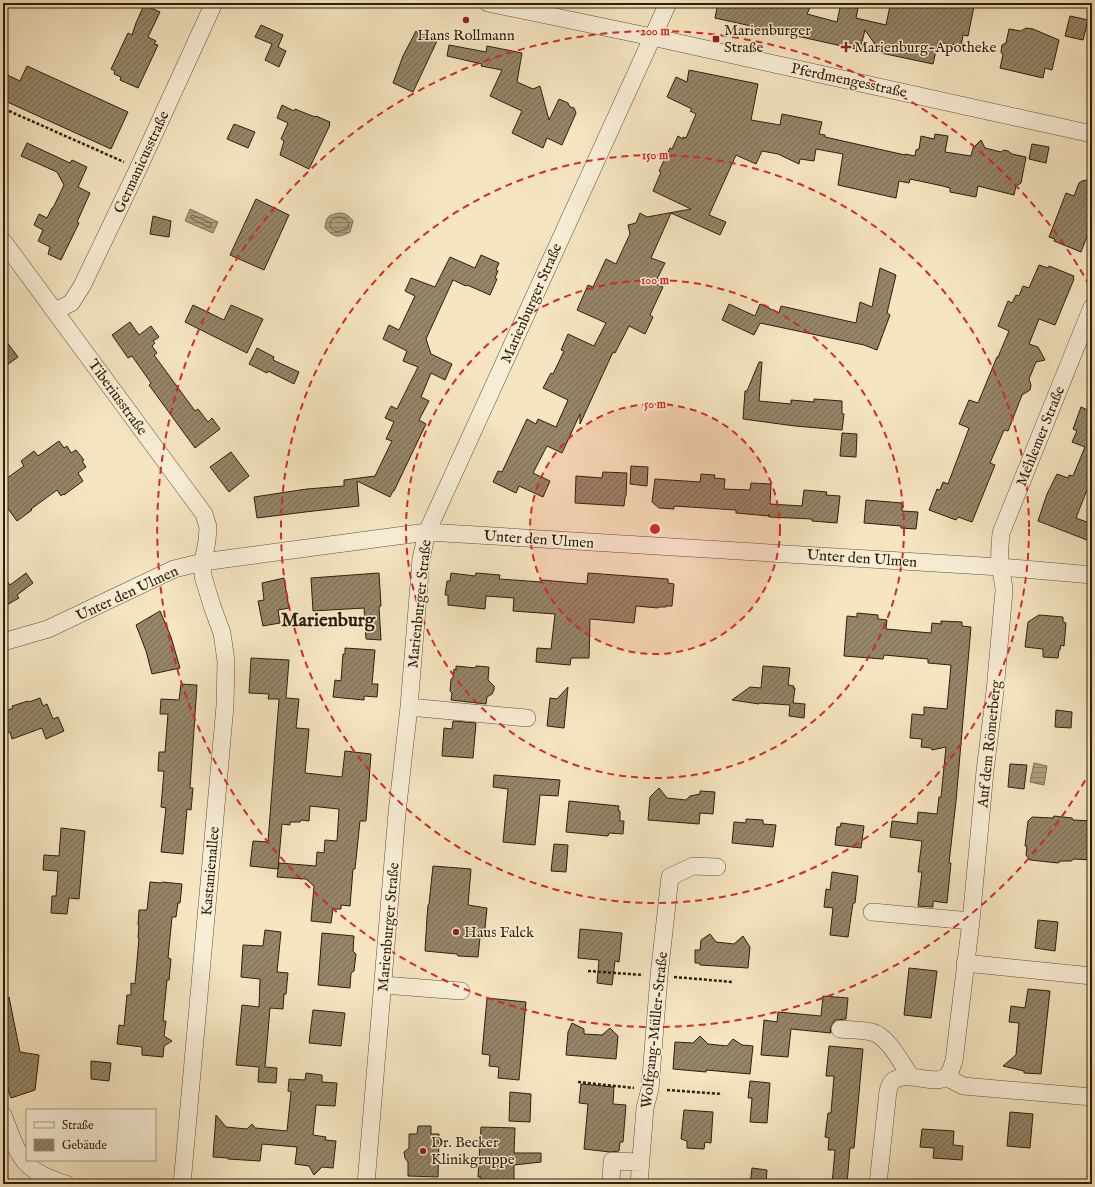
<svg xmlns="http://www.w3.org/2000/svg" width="1095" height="1187" font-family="'IM FELL English',serif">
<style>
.water{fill:url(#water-rules);stroke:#7c6d53}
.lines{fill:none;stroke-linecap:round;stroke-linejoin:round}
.shore{stroke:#6f6046;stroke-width:1}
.building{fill:url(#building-hatch);stroke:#2d1e0a}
.minor-casing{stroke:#5f5038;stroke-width:18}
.path{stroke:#2d1e0a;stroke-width:2.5;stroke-dasharray:3 2;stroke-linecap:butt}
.minor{stroke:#f8eed7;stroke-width:17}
.ring{fill:none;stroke:#d62828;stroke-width:2;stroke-dasharray:7 5}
.poi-dot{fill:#8f2418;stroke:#f8eed7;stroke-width:1.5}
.labels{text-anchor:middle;stroke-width:3;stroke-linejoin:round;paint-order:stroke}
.poi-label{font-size:15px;fill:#2d1e0a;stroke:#f8eed7;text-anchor:start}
.street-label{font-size:15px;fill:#2d1e0a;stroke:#f8eed7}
.district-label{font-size:19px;font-weight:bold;fill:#2d1e0a;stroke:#f8eed7}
.centre{fill:#d62828;stroke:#f8eed7;stroke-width:2}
.ring-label{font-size:12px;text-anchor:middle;font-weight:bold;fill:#d62828;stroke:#f8eed7;stroke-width:3;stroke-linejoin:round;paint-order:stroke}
</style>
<defs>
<pattern id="water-rules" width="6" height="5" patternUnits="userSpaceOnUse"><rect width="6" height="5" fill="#b1a183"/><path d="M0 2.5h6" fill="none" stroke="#908369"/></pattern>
<pattern id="building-hatch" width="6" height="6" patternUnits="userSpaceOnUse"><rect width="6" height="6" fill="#958569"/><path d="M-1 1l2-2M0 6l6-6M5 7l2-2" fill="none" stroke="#7a6c55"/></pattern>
</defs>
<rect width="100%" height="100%" fill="#f5e5c1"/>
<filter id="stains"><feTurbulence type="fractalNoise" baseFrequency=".005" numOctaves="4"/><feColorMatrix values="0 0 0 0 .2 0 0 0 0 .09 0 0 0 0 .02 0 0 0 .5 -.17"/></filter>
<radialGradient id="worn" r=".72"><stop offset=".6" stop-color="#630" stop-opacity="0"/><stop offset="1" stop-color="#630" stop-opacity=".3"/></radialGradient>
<!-- water -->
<path class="water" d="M190 209 218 222 213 233 185 221Z
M339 213C346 213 349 216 353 221L350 232C338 238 335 238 325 228 326 217 328 215 339 213Z
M1034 763 1047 766 1044 785 1030 782Z"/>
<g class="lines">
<!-- shore -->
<path class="shore" d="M192 215 211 223V226L209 227 192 219 191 217Z
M339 217 346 219 349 223 347 229 337 232C327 228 327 219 339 217Z"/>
</g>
<!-- building -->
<path class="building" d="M718 3H812L807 14 837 22 841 3H859L856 18 886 25 890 6 891 5 892 3H959L974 6 968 36 963 35 961 46 938 42 933 64 881 53 865 30 860 50 715 18Z
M144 5 160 12 148 37 156 41 154 44 158 45 138 88 120 80 121 77 114 74 115 71 111 69 128 33 132 35 136 23Z
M1070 16 1088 20 1083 40 1065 36Z
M261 25 283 35 278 47 286 51 279 67 265 60 272 44 255 37Z
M1026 28 1033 29 1059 40 1052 70 1045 68 1043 78 1000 68 1003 55 1001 52 1002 45 1006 43 1009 29 1021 31Z
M416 31 437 41 413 92 393 83 403 56Z
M449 45 486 52 487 46 522 53 517 82 533 89 540 86 549 120 559 99 568 103 570 107 574 108 576 113 562 145 547 138 543 148 512 133 522 111 490 96 502 70 481 66 482 64 447 56Z
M27 66 128 112 111 149 3 100V73L20 81Z
M689 70 758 84 751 120 780 125 782 114 822 122 819 134 825 135V137L905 155V154L915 156 916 150 919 149 921 136 934 139 935 134 948 136 945 152 971 156 973 148 981 140 985 148 1001 152 1004 150 1008 151 1012 154 1026 157 1021 183 1016 186 1014 195 978 186 976 197 950 192V188L943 186 910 179 909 183 899 181 896 198 838 185 843 154 816 149 814 161 800 159 799 164 778 154 762 151 756 164 736 155 709 215 726 222 720 235 671 213 651 258 665 263 655 283 663 287 650 315 653 317 645 334 629 326 615 353 613 352 580 424V414L562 453 547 446 533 473 550 481 543 497 519 486 516 493 493 482 498 471 502 472 527 419 536 424 538 419 556 427 568 400 543 388 551 373 553 374 564 351 561 350 568 334 594 346 606 323 577 310 588 285 593 287 606 259 616 264 630 234 628 225 636 223 640 213 647 217 691 209 653 191 661 172 659 171 670 148 672 149 678 136 683 139V137L686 138 696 114 690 111 692 109 667 97 676 77 687 82Z
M282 105 294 111 295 109 315 117 316 116 330 122 329 125H330L309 169 280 155 284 141 281 139 288 123 277 118Z
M234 124 255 132 248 148 227 139Z
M27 143 70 163 72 160 87 167 78 187 90 193 77 222 79 223 61 260 48 254 50 247 38 241 43 230 34 225 39 214 47 218 52 208H53L64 185 57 172 21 156Z
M1032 144 1049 147 1046 163 1029 159Z
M1086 180 1090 182 1092 189V223L1081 252 1054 241 1055 239 1049 237 1066 193 1074 196 1079 183 1082 181Z
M256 199 289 215 264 270 230 255Z
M153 216 171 221 169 237 150 234Z
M481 255 499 263 496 270 498 271 495 278 497 279 490 295 467 285 466 286 453 280 426 339 431 354 452 364 445 380 431 373 421 397 429 401 419 420 426 424 394 491H393L390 497 357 481 359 506 305 512 257 518 254 497 307 489 344 486V480L375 476 392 441 386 439 394 422 385 418 391 406 397 409 418 367 403 361 407 351 383 339 388 327 389 325 399 330 415 296 405 291 411 278 435 287 450 257 475 268Z
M1039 265 1048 268 1049 266 1074 276 1073 278 1074 279 1055 325 1039 319 1029 344 1038 347 1045 360 1036 362 1029 379 1031 385 1030 390 1022 395 1008 431 1004 430 990 463 995 465 972 522 958 517 956 520 929 510 937 489 940 490 943 482 948 484 969 428 959 424 969 400 978 403 997 357H998L1009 331 998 326 1008 301 1012 303 1016 295 1019 296 1023 286 1029 288Z
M880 268 896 275 887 313 890 315 877 350 864 345 760 323 754 335 722 320 729 304 755 316 760 304 779 313 781 306 856 323 860 302 872 307Z
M193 305 224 320 231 305 263 319 247 353 185 322Z
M130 322 139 335 151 326 159 337 153 341 155 343 152 346 157 353 154 355 195 411 198 409 208 422 212 418 220 429 195 448 149 385 151 383 132 356 128 358 112 335Z
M3 337 18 357 3 368Z
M257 348 274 357 273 360 299 372 294 384 268 371 267 373 249 364Z
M759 362H762L759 401 791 404V400L814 402V399L842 401V414H844L842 430 795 426 743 419 745 391H747Z
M1081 407 1092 412V477L1076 518 1092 524V542L1038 521 1047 494 1057 474 1068 478 1069 475 1073 476 1085 447 1072 442 1077 431 1073 429Z
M842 433 857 434 856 457 840 456Z
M59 441 64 448 67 446 71 453 76 450 84 460 82 461 86 467 78 473 83 481 64 495 63 494 61 496 57 490 31 509 32 510 17 521 3 502V481L24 466 21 461 34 451 38 456Z
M231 452 249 476 229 492 210 467Z
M631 466 648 467 647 486 630 484Z
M603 472 627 473 626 496 625 497 624 506 575 503 576 476 602 478Z
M701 474 715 475 714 478 725 479 724 489 750 490 751 483 771 484 770 504 802 506 804 490 827 492 826 495 840 496 837 523 812 521V519L769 517V514V516L736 513V510L674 506V509L659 508 652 502 655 479 700 482Z
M866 500 902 503V511L918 512 916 529 901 528V526L864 523Z
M26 573 33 583 17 595 19 598 3 607V576L10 585Z
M379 573 381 606 379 607 381 640 366 639 364 608 313 611 311 578Z
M451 573 475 576 476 573 500 575 499 579 542 582V580L587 584 588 573 668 579V583L674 584 672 606H666V607H658V608L636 606 634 623 590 619 589 658H571L570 665 536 662 537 648 551 649 555 614 513 611 514 598 486 596 485 609 448 605V595H445L447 581H450Z
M284 578 289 608 278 610 280 623 263 626 258 601 264 600 262 583Z
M160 611 171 637 180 668 152 674 146 651 136 625Z
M857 613 878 615V619L887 620 886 629 931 633 932 623 941 624V621L962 622V626L971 627 956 801 949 863H951L947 903 933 901V907L918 906 922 872H918L922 841 890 837 892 821 917 824 918 812 937 814 939 797H941L946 747 932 750 931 748 921 747 922 739 910 738 912 714 924 715V707L947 709 951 665 928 663V659L884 655 883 659 844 656 847 616 857 617Z
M1039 615 1063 617V622L1066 623 1064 646 1061 645 1060 650H1059L1058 658 1043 657V649L1025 647 1028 622Z
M345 648 375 650 372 684H378L377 697 364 696V700L333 697 335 680 341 681 343 654H345Z
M251 658 289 660 286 698 299 699 296 728 309 729 305 773 342 777 345 751 371 754 366 821H360L355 869H353L350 906 341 905V909H333L331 923 311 921 314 886 306 879 277 877 279 863 316 866 317 852 324 853 325 840 337 841 339 809 310 806 309 821 301 820 300 822H290V825L282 824 278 869 250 866 253 841 268 842 279 699H268L269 694 249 693Z
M456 666 475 668 476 666 489 667 488 680 494 686V690L492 694 487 697 486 704 451 700 452 693 450 691 451 679 453 678 454 669 456 670Z
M763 666 790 668 788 685 794 686 793 688H795L793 703 805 704 804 718 789 716 790 705 759 703V704L732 700 750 687 761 688Z
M181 684 197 685 190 788H193L191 810 187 809 183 854 161 852 166 808 161 807 164 771H158L159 752H165L168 714H160L161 699 179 700Z
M568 687 564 728 547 726 550 698 557 699Z
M40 698 43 706 47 704 53 719 58 717 64 731 46 739 42 728 12 739 10 732 3 734V712L13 708 12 706 28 701 29 702Z
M1056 710 1072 712 1071 728 1055 727Z
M453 721 476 723 473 758 442 756 444 728 452 729Z
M1010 764 1027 765 1024 789 1008 787Z
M494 775 560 780 558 796 540 795 535 845 503 842 508 789 493 787Z
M659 788 667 798 686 800 690 796 700 794V791L715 792 713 814 700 813 699 824 648 820 650 797Z
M569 801 619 806 618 810 620 811V821H624L623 834 609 833 608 836 566 832Z
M1054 816 1072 818 1073 820 1092 821V860L1074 859 1071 861H1061L1058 863 1030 860 1026 855 1027 846H1025L1028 821 1032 817 1053 818Z
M746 819 763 820V824L776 825 773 847 732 843 734 822 746 823Z
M841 823 864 826 861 848 835 845 837 827H840Z
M61 828 85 831 79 899 69 898 67 914 51 913 52 896H56L58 871 43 870 44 855 59 856Z
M554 844 568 845 566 872 551 871Z
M433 866 471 869 468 905 487 908 484 938 480 937 478 957 458 956 457 954 425 951 427 917 428 905 429 904Z
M832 872 858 876 855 903H853L848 937 830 935 833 908 824 907 826 889 830 890Z
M150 882 161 883 162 882 182 884 180 903H178L176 917H172L168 958 171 959 170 969 169 980H167L163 1021H166L164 1036 172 1041 164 1046 163 1057 142 1055V1047L117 1044 119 1025 124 1026 127 995H131V983L135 984 139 938H138L139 925H138L139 910H147Z
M1038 920 1058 922 1055 951 1035 948Z
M580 929 622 933 619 962 615 961 612 985 597 983 599 960 578 958Z
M265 930 281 932 277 972 288 973 286 994H284L283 1009 270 1008 265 1067 277 1068 276 1083 258 1082 259 1067 236 1065 242 1005 259 1007 260 979 241 977 243 945 263 946Z
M322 933 354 936 353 951 356 954 354 971 351 973 350 988 318 985Z
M710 934 716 942 734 944 743 936 750 947 748 968 700 965 699 963H695V950H700L701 940Z
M909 968 937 971 931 1018 904 1015Z
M1028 989 1050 991 1041 1074 1024 1073V1071L1003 1066 1016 1055 1019 1023 1009 1022 1011 1006 1025 1008Z
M823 996 848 998 846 1019 835 1020 830 1028 831 1033 791 1029 788 1057 761 1055 764 1020 777 1022 778 1012 821 1016Z
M9 997 20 1052 39 1055 35 1090 11 1098 3 1075V998Z
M487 998 526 1002 519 1080 498 1078 499 1067 489 1066 490 1055 482 1054Z
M313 1010 345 1013 341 1046 309 1043Z
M572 1023 584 1029V1034L602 1035 610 1028 618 1036 616 1059 566 1055 568 1032Z
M700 1036 708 1044 727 1046 733 1039 742 1045 753 1046 750 1074 706 1070V1072L673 1069 675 1042 693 1043Z
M829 1046 863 1049 854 1148H850L847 1184H832L835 1150H828L829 1138 825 1137 828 1113H831L834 1076H826Z
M91 1061 111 1063 109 1081 91 1079Z
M306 1073 322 1075V1082L337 1083 335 1106 316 1105 313 1135 326 1137 325 1140 336 1141 333 1168 322 1167 314 1175 309 1166 295 1164 297 1147 262 1144 260 1161 228 1159V1158L213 1157 216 1115 226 1127 247 1129 252 1124 255 1128 287 1131 291 1092 288 1091 289 1079 305 1080Z
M750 1081 770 1083 767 1123 750 1122 752 1098H748Z
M581 1084 614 1087 613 1104 626 1105 623 1142H620L619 1151 610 1152 584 1149 588 1104 579 1103Z
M510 1092 531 1094 530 1122 509 1121Z
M684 1110 713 1112 711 1143 705 1142 704 1149 687 1148V1141L681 1139Z
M1010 1112 1033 1114 1030 1148 1007 1146Z
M418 1126H431V1134H439L438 1177 408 1176V1162L405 1158 404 1152 409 1148V1134H417Z
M481 1127 515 1128 514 1153H541V1162L514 1165V1181L507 1180V1184H490L491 1180 481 1179V1177H478Z
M922 1129 954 1131 953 1145 963 1146 962 1160 933 1158 934 1148 920 1147Z
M752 1168 767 1170 766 1184H750Z"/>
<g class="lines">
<!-- minor casing -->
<g class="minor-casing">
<path id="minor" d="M488 3 652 37 1092 134
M3 241 204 514 208 527 207 541 203 562V576L212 606 222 633 226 661 225 706 182 1184
M55 311 71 303 82 286 138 169 214 3
M3 642 48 629 174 569 203 562 427 532 1000 567 1092 575
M409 707 527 718
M872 912 971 921
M965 963 1092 976
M383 985 461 991
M840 1029C850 1030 862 1030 872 1032 888 1036 902 1064 911 1077
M946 1077 963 1086 1092 1097
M3 1115C10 1132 15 1151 27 1164 36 1173 53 1180 66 1184
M366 1184 397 813 409 707 421 559 427 532 668 3
M611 1184 612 1161 641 1162
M639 1184 645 1108 650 1089 659 976 670 877 693 866 717 867
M878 1184 888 1091C889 1088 890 1084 892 1082 906 1068 935 1088 947 1076 951 1072 952 1066 954 1061L971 921 985 771 995 691 1004 591C1004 583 1001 574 1000 566 999 555 1000 544 1001 533L1092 307"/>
</g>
<!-- path -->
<path class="path" d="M9 111 124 162
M588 971 643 975
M674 977 733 982
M578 1082 634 1088
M667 1090 722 1094"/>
<!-- minor -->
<use href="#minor" class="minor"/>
</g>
<!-- distance rings -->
<circle cx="655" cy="529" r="125" fill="#d62828" fill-opacity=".12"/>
<g class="ring">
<circle cx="655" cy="529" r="125"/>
<circle cx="655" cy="529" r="249"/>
<circle cx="655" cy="529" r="374"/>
<path d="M1091 770A498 498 0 1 1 1091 288"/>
</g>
<!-- markers -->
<g class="poi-dot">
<circle cx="466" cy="20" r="4"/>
<rect x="712" y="35" width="8" height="8" rx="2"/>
<path d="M844 41h4v4h4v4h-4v4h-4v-4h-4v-4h4z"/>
<circle cx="456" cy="932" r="4"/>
<circle cx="423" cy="1151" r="4"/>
</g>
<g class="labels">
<!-- poi labels -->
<g class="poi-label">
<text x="724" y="35">Marienburger<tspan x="724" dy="17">Straße</tspan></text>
<text x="466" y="40" text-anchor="middle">Hans Rollmann</text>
<text x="854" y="52">Marienburg-Apotheke</text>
<text x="464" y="937">Haus Falck</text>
<text x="431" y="1147">Dr. Becker<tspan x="431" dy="17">Klinikgruppe</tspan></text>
</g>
<!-- street labels -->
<g class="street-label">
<text transform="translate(849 80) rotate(12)" y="5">Pferdmengesstraße</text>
<text transform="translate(141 162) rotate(-65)" y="5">Germanicusstraße</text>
<text transform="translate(531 303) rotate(-66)" y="5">Marienburger Straße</text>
<text transform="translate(118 397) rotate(54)" y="5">Tiberiusstraße</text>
<text transform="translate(1040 436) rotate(-68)" y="5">Mehlemer Straße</text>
<text transform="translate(539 539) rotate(4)" y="5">Unter den Ulmen</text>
<text transform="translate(862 558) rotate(4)" y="5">Unter den Ulmen</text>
<text transform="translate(127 593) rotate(-25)" y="5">Unter den Ulmen</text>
<text transform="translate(419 604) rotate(-84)" y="5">Marienburger Straße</text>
<text transform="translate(989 744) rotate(-84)" y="5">Auf dem Römerberg</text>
<text transform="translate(210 871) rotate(-85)" y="5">Kastanienallee</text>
<text transform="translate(388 927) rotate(-85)" y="5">Marienburger Straße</text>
<text transform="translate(654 1030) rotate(-84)" y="5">Wolfgang-Müller-Straße</text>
</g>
<!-- district labels -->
<g class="district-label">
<text x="328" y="626">Marienburg</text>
</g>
</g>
<circle cx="655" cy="529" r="6" class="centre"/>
<g class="ring-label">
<text x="655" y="35">200 m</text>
<text x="655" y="159">150 m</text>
<text x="655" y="284">100 m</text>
<text x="655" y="408">50 m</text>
</g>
<!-- margin -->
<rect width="1095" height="1187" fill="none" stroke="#f5e5c1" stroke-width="16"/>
<rect x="4" y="4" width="1087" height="1179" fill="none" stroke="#2d1e0a" stroke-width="2"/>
<rect x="8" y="8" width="1079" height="1171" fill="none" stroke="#2d1e0a"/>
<!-- legend -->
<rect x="26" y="1109" width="130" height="52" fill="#f8eed7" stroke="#a79b85"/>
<rect x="34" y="1122" width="20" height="6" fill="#f8eed7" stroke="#a79b85"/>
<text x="62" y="1129" font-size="12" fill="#2d1e0a">Straße</text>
<rect x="34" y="1139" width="20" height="12" fill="url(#building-hatch)" stroke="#a79b85"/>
<text x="62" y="1149" font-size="12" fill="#2d1e0a">Gebäude</text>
<rect width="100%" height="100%" filter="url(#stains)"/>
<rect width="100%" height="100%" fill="url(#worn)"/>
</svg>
